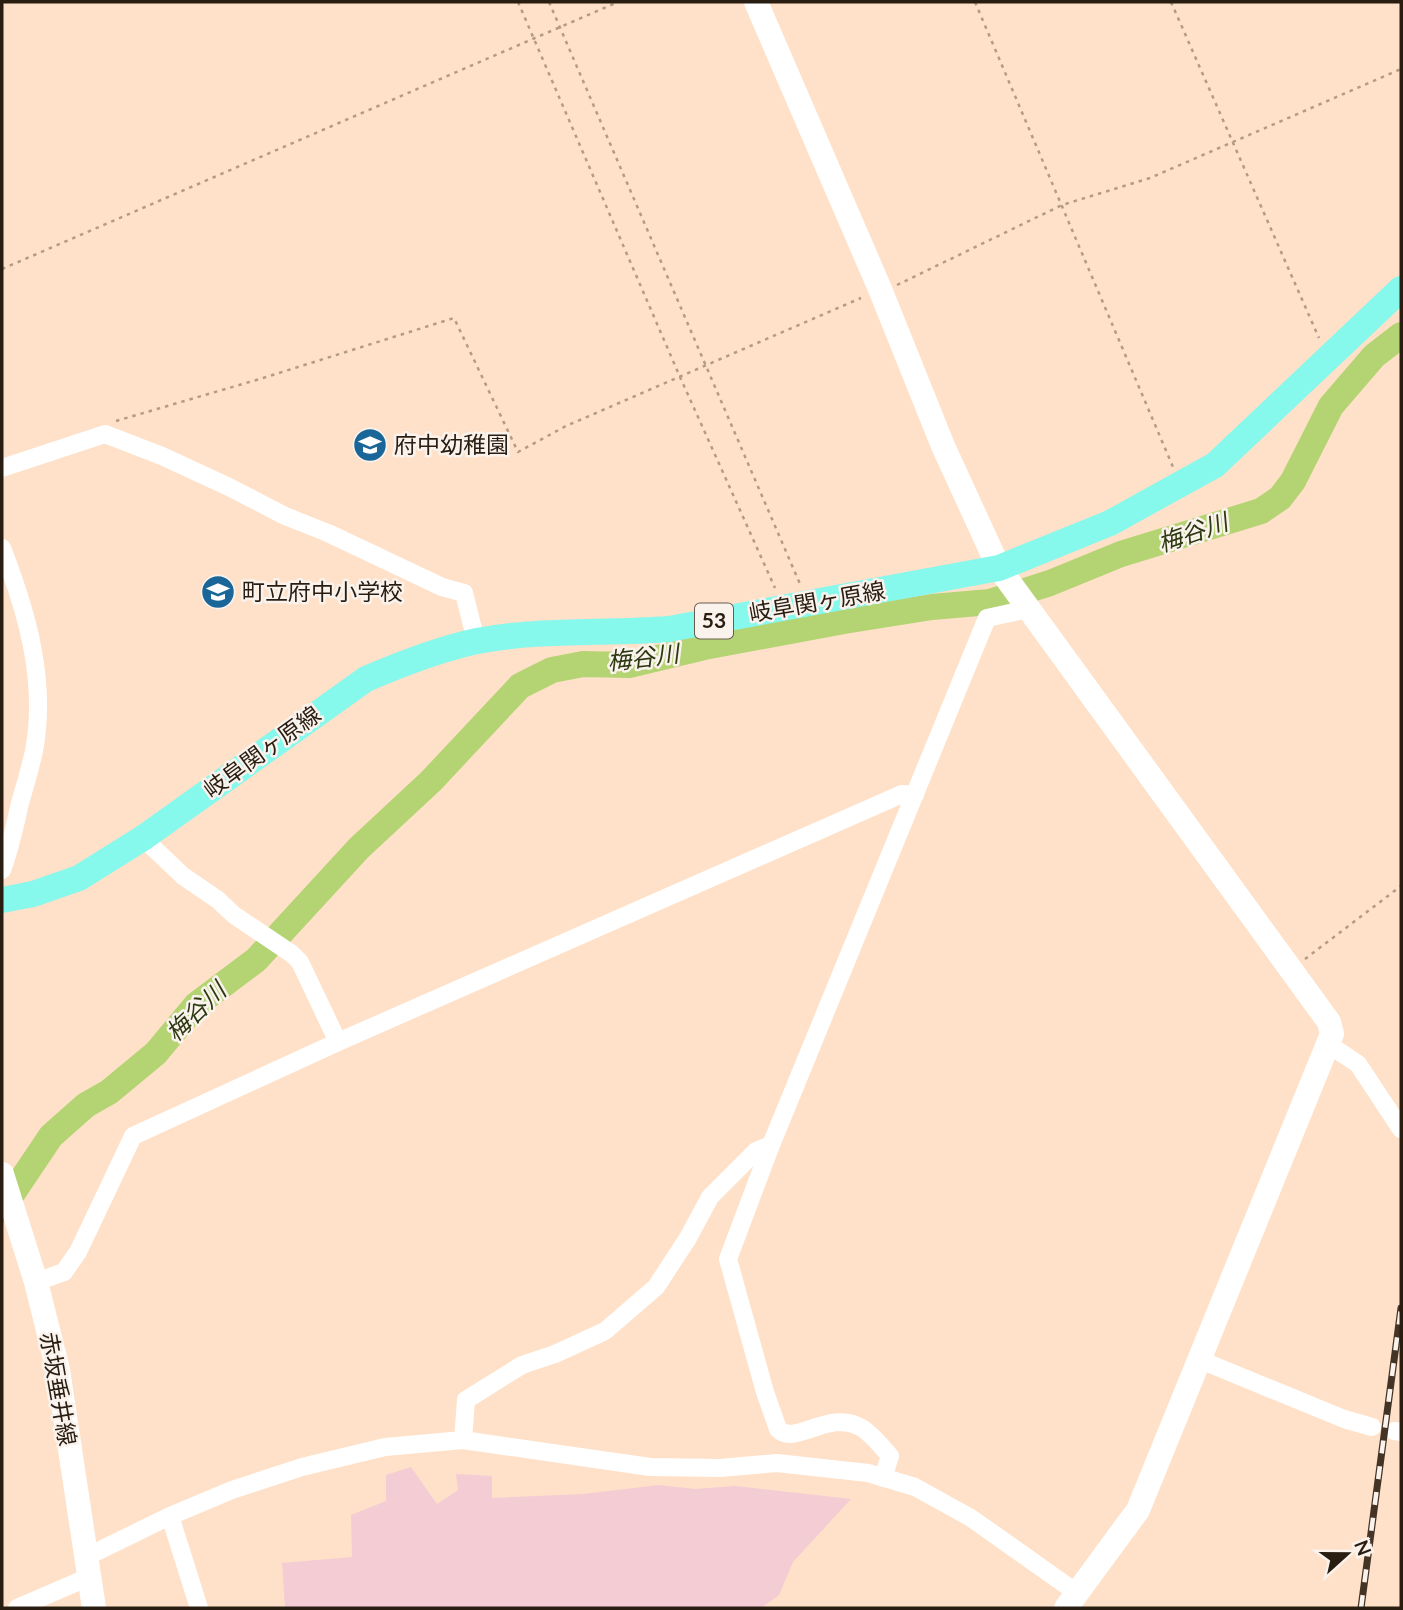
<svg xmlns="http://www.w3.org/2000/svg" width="1403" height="1610" font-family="Lato,'Noto Sans JP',sans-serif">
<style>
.green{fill:#f3ccd4}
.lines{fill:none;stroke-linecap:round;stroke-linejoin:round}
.river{stroke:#b4d473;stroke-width:26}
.path{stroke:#b39c87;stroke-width:2.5;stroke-dasharray:3.5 5;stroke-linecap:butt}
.street{stroke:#fff;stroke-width:18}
.secondary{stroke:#fff;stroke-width:24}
.primary{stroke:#86f8ec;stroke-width:26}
.rail-casing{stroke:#433426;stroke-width:7}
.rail{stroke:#faf3ed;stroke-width:4.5;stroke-dasharray:13;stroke-linecap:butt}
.labels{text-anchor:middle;stroke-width:5;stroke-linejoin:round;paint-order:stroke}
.shield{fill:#faf3ed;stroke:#685c52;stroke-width:2}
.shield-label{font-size:21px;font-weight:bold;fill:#291c10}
.poi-label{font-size:23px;fill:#291c10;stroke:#faf3ed;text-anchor:start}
.street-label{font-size:23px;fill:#291c10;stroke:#faf3ed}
.water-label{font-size:24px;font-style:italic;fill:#2d3911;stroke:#faf3ed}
</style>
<rect width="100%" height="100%" fill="#fee1c8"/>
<!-- green -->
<path class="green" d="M411 1467 437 1504 458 1490 456 1474 492 1476V1498L583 1494 659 1485 695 1489 735 1486 851 1499 793 1562 779 1595 761 1608H285L282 1563 352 1557 351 1515 386 1501V1475Z"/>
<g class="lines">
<!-- river -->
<path class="river" d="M2 1209 51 1136 86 1105 109 1092 156 1053 196 1005 256 960 359 848 431 781 520 686 552 670 583 664 629 665 704 647 844 621 932 607 990 602 1050 583 1121 554 1261 511 1280 498 1293 481 1331 406 1374 356 1401 335"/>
<!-- path -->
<path class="path" d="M518 2 680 377 775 588
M549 2 800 584
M975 2 1173 467
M1171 2 1319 338
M2 269 618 2
M897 285 1062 205 1150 178 1401 69
M116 421 263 378 454 318 518 452 566 426 861 298
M1305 959 1401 886"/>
<!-- street -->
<path class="street" d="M2 468 105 434 162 456 229 487 285 516 328 533 442 587 464 593 476 641
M2 548C27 612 47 681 34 751 30 769 25 786 20 803 15 826 10 849 2 870
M143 838 183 876 218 900 234 915 292 954 300 962 338 1042
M1328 1044 1358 1064 1401 1129
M36 1282 64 1272 78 1252 133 1136 338 1042 902 794 915 795
M1198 1359 1344 1419 1372 1427
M1394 1431 1401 1432
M463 1440 466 1400 522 1365 555 1354 605 1331 656 1287 688 1238 710 1197 756 1151 771 1145
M883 1478 890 1456C881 1446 873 1435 862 1428 829 1408 795 1447 778 1429L765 1392 728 1259 771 1145 987 618 1028 609
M170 1516 199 1608
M86 1557 170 1516 232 1490 302 1467 385 1447 463 1440 650 1467 720 1468 777 1463 868 1473 915 1487 971 1518 1077 1593
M17 1608 89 1577"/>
<!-- secondary -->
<path class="secondary" d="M756 2 880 289 943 446 999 568 1329 1022 1332 1034 1138 1510 1066 1608
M2 1174 36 1282 58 1370 94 1608"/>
<!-- primary -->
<path class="primary" d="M2 900 33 894 79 878 143 838 366 679C401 664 439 649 477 641 538 629 606 634 669 629L999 568 1110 523 1215 465 1401 289"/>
<!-- rail casing -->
<g class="rail-casing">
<path id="rail" d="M1361 1608 1401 1308"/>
</g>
<!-- rail -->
<use href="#rail" class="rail"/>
</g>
<!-- icons -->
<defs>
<g id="school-disc" transform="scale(1.75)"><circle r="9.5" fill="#1b6699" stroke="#faf3ed"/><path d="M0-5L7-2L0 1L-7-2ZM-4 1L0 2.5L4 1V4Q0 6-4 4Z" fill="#fff"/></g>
</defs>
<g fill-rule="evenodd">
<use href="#school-disc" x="370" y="445"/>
<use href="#school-disc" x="218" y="592"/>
</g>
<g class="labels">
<!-- shield labels -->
<rect class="shield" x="695" y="603.5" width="38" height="35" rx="5"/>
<g class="shield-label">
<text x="714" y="628">53</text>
</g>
<!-- poi labels -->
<g class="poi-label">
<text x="394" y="453">府中幼稚園</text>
<text x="242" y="600">町立府中小学校</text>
</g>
<!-- street labels -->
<g class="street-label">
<text transform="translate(817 602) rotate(-10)" y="8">岐阜関ヶ原線</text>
<text transform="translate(262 752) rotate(-36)" y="8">岐阜関ヶ原線</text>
<text transform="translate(58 1389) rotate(80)" y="8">赤坂垂井線</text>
</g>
<!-- water labels -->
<g class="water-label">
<text transform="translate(1193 533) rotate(-19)" y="8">梅谷川</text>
<text transform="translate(643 658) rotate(-7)" y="8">梅谷川</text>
<text transform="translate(196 1012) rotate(-44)" y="8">梅谷川</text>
</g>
</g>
<!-- border -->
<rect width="1403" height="1610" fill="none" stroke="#291c10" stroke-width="7"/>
<!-- north arrow -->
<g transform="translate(1347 1554) rotate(69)" stroke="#faf3ed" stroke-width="5" paint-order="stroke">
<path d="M0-5L12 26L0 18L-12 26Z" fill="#291c10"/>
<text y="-10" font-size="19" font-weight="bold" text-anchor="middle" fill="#291c10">N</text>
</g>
</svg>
